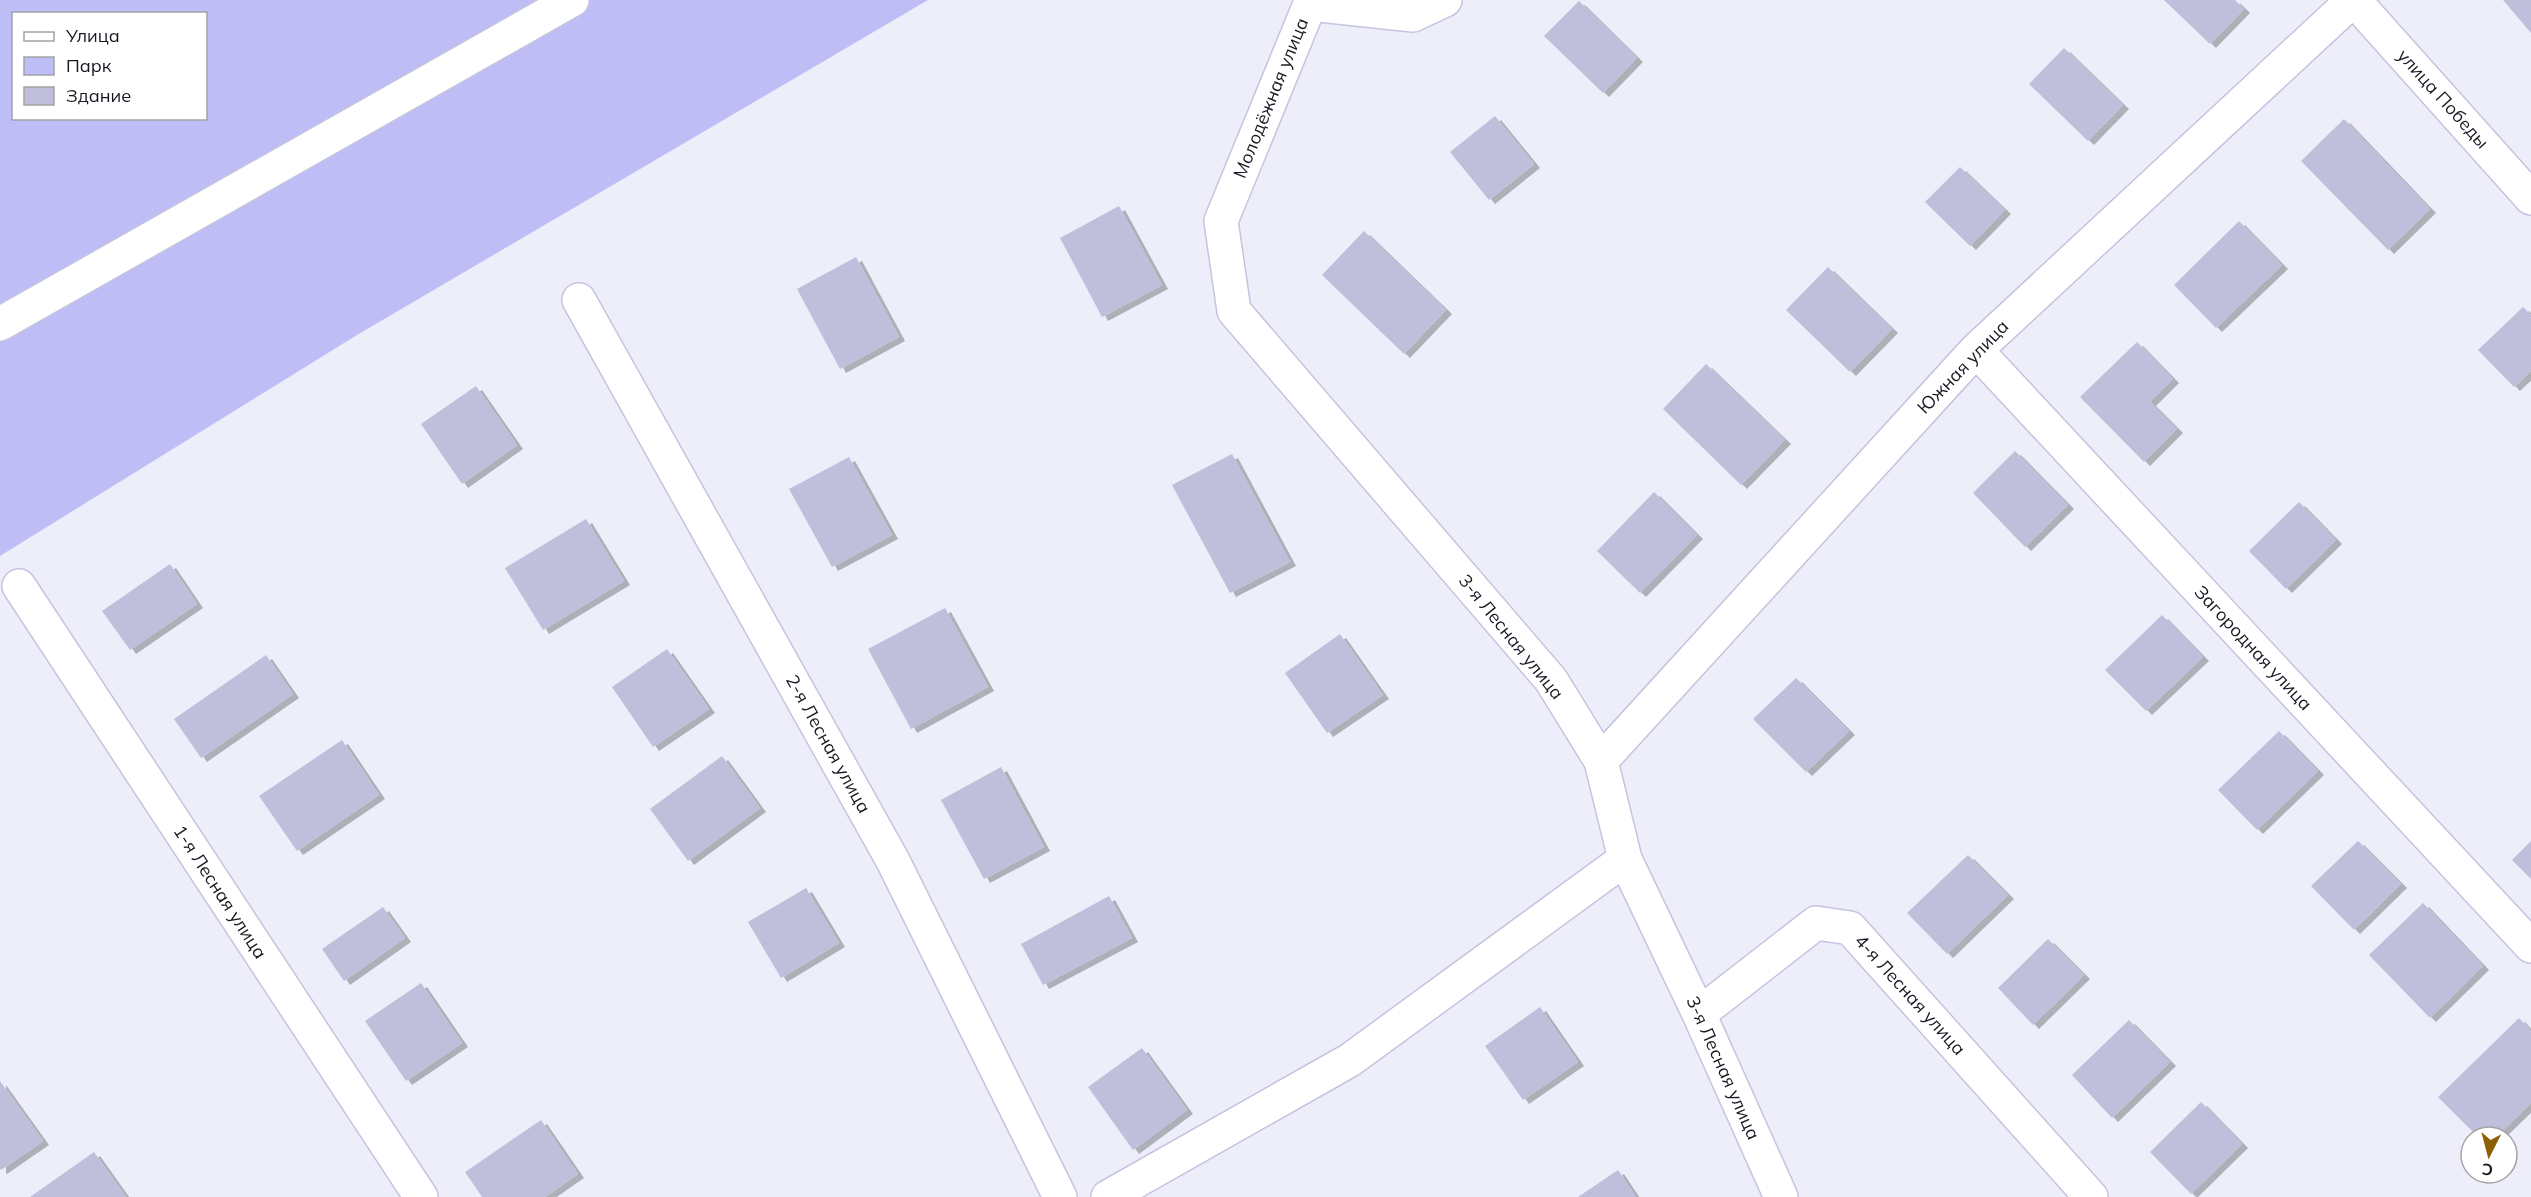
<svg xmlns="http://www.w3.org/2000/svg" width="2531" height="1197" font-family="Mulish,sans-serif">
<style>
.green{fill:#bfbdf5;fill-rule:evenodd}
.building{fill:#bfbedb;filter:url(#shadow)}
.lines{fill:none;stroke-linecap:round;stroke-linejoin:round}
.street-casing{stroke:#c4c4e0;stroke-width:36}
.street{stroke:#fff;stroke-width:33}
.labels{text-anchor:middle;stroke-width:4.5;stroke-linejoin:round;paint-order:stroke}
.street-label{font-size:18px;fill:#181822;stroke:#fff}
</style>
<defs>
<filter id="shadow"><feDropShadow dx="6" dy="4" stdDeviation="0" flood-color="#0004"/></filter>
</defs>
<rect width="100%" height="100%" fill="#eeeefa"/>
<!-- green -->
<path class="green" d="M0 0H928L357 335 0 556ZM14 14H206V118H14Z"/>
<!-- building -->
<path class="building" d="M2164 0H2235L2244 9 2210 44Z
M2503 0H2531V33Z
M1579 1 1637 58 1603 93 1544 36Z
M2064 48 2123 105 2088 141 2029 84Z
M1495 116 1534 164 1489 200 1450 152Z
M2344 119 2430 209 2388 250 2301 161Z
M1960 167 2005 210 1970 246 1925 202Z
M1119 206 1162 285 1102 317 1060 238Z
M2239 221 2282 265 2216 328 2174 285Z
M1364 231 1446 310 1404 354 1322 275Z
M856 257 899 337 840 369 797 289Z
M1828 267 1892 329 1850 372 1786 310Z
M2523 307 2531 315V371L2514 387 2478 350Z
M2137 342 2173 379 2150 402 2177 429 2144 462 2080 397Z
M1706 364 1785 440 1741 485 1663 409Z
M476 386 517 445 462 484 421 424Z
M2015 451 2068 505 2025 547 1973 493Z
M1232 454 1290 562 1230 593 1172 485Z
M849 457 892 535 832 567 789 489Z
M1654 492 1697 535 1640 593 1597 551Z
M2299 502 2336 540 2286 589 2249 551Z
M586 519 624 581 543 630 505 568Z
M170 564 197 604 130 650 102 611Z
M945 608 988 687 911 729 868 649Z
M2162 615 2203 657 2146 711 2105 670Z
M1340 634 1383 695 1327 733 1285 673Z
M667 649 709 709 653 747 612 687Z
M266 655 293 694 201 758 174 719Z
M1796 678 1849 731 1806 772 1753 719Z
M2279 731 2318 771 2257 830 2218 790Z
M342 740 379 795 297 851 259 796Z
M722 756 760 808 688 861 650 809Z
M1001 767 1044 847 984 879 941 800Z
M2358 841 2401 884 2354 930 2311 886Z
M2531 841V879L2512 860Z
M1968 855 2008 895 1947 954 1907 913Z
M806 888 839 943 781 978 748 922Z
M1109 896 1132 938 1043 985 1021 944Z
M2423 903 2483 966 2430 1018 2369 955Z
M383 907 405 938 344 981 322 949Z
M2048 939 2084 975 2033 1025 1998 988Z
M421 983 462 1043 406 1081 365 1021Z
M1540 1007 1578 1062 1523 1100 1485 1046Z
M2519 1018 2531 1031V1103L2496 1137H2478L2438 1097Z
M2129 1020 2170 1062 2112 1118 2072 1075Z
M1142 1048 1187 1110 1133 1150 1088 1087Z
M0 1081 43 1141 1 1170 0 1169Z
M2201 1102 2242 1144 2191 1194 2150 1152Z
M541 1120 578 1174 545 1197H482L465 1172Z
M94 1152 126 1197H30Z
M1618 1170 1636 1197H1578Z"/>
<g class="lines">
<!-- street casing -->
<g class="street-casing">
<path id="street" d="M1445 0 1413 15 1310 4 1221 221 1234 311 1551 680 1601 761 1625 859 1699 1014 1781 1197
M2354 0 2531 198
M579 300 893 861 1060 1197
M0 324 572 0
M1976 350 2531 946
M19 586 421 1197
M1601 761 1976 350 2353 0
M1699 1014 1816 923 1850 928 2091 1197
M1108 1197 1350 1060 1625 859"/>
</g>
<!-- street -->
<use href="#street" class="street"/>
</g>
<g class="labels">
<!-- street labels -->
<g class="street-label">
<text transform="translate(1271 98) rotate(-68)" y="6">Молодёжная улица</text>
<text transform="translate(2443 99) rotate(48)" y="6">улица Победы</text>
<text transform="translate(1963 367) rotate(-46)" y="6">Южная улица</text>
<text transform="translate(1511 637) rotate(51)" y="6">3-я Лесная улица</text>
<text transform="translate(2253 648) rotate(47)" y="6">Загородная улица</text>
<text transform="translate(828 744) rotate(61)" y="6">2-я Лесная улица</text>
<text transform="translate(220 892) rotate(57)" y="6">1-я Лесная улица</text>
<text transform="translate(1910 995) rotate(48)" y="6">4-я Лесная улица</text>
<text transform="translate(1723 1068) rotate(66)" y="6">3-я Лесная улица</text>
</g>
</g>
<!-- legend -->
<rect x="12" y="12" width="195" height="108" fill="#ffffff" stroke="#a3a3a7" stroke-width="1.5"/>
<rect x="24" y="32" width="30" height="9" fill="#ffffff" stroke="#a3a3a7" stroke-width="1.5"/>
<text x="66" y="42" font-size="18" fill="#181822">Улица</text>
<rect x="24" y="57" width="30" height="18" fill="#bfbdf5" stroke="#a3a3a7" stroke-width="1.5"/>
<text x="66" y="72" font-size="18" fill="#181822">Парк</text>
<rect x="24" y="87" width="30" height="18" fill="#bfbedb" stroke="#a3a3a7" stroke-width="1.5"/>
<text x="66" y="102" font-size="18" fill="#181822">Здание</text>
<!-- north arrow -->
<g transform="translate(2489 1155) rotate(186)"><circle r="28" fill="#ffffff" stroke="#a3a3a7" stroke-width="1.5"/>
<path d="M0-4.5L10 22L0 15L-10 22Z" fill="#8d6006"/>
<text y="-9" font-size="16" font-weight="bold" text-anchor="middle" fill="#181822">С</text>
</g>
</svg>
